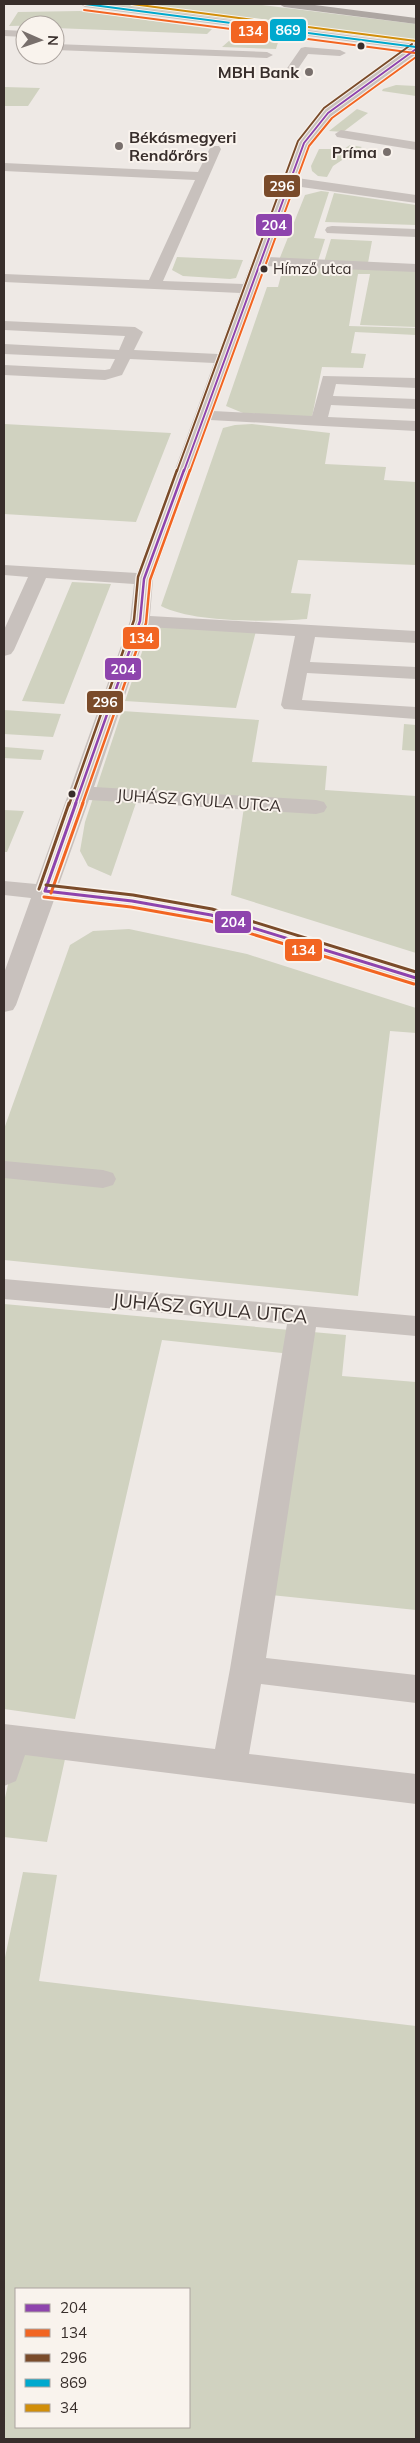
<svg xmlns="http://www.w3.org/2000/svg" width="420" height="2443" font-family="Mulish,sans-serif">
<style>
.green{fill:#d0d2c0;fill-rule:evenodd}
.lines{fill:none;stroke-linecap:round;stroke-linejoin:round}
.minor{fill:#c8c1bd;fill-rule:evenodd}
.major{fill:#ada6a2;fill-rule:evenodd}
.bus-1-far2-casing{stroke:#f9f3ed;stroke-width:4}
.bus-1-far1-casing{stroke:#f9f3ed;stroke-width:5}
.bus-1-casing{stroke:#f9f3ed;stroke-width:6}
.bus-2-far2-casing{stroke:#f9f3ed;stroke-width:4}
.bus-2-far1-casing{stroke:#f9f3ed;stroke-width:5}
.bus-2-casing{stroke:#f9f3ed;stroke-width:6}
.bus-3-far2-casing{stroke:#f9f3ed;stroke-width:4}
.bus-3-far1-casing{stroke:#f9f3ed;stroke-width:5}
.bus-3-casing{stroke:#f9f3ed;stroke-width:6}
.bus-4-casing{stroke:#f9f3ed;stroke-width:4}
.bus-5-casing{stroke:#f9f3ed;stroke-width:4}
.bus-1-far2{stroke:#8e44ad;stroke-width:2}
.bus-1-far1{stroke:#8e44ad;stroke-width:2.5}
.bus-1{stroke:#8e44ad;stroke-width:3}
.bus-2-far2{stroke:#f26522;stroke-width:2}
.bus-2-far1{stroke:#f26522;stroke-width:2.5}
.bus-2{stroke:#f26522;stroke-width:3}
.bus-3-far2{stroke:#7a4b2a;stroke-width:2}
.bus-3-far1{stroke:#7a4b2a;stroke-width:2.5}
.bus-3{stroke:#7a4b2a;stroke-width:3}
.bus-4{stroke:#00a9ce;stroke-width:2}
.bus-5{stroke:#d18e09;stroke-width:2}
.bus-dot{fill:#382e2b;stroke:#f9f3ed;stroke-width:2}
.poi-dot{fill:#786f6c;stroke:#f9f3ed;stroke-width:2}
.labels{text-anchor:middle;stroke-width:4;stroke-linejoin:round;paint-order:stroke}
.far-bus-label{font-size:15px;fill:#382e2b;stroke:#f9f3ed;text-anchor:start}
.far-poi-label{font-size:16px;font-weight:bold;fill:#382e2b;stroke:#f9f3ed;text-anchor:end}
.far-street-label{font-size:16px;fill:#382e2b;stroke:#f9f3ed}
.street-label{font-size:19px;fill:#382e2b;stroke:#f9f3ed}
.line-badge{stroke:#f9f3ed;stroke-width:2}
.badge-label{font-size:14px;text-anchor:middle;font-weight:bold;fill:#fff}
</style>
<rect width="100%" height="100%" fill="#eee9e5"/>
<!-- green -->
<path class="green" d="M106 4H253L416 24V43Z
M80 11 212 29 207 34 55 28V25L9 26 18 12Z
M238 33 279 39 276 49 222 47Z
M396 85 416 86V96L382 91 383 89Z
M4 87 40 88 28 106H4Z
M357 109 368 113 343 132 329 131Z
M350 145 362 147 333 166 327 177 318 176 312 171 311 166 319 149H344Z
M321 191 329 192 314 238 325 239 318 261 279 260 305 195Z
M334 193 416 205V225L325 222Z
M331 239 372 241 368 263 324 262Z
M177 257 243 260 236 278 230 279 183 276 172 270Z
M284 264 416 269V276L393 275 416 276V327L360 325 370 274H358L349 326 416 328V335L355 332 351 353 366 354 363 368 322 367 312 417 243 413 226 406 267 287H278Z
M4 424 171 433 136 522 4 514Z
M252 424 330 433 325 464 386 467 384 480 416 482V565L298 560 291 593 311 594 307 619C271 622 193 623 161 606L223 428 235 425Z
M72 582 111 584 64 704 22 701Z
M151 626 256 631 236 708 125 701Z
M4 710 61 714 53 737 4 734Z
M122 711 259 720 252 762 327 766 325 790 416 796V953L231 895 244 807 137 800 111 876 88 866 80 851 85 822Z
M404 724 416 725V751L402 750Z
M4 747 44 750 41 760 4 758Z
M4 810 24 811 7 852H4Z
M129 929 247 954 416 1008V1033L390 1031 358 1296 4 1260V1129L70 945 93 931Z
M4 1304 346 1335 342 1376 416 1382V1610L271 1595 310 1356 162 1340 75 1719 4 1709Z
M17 1745 67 1750 47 1842 4 1837V1802Z
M23 1872 57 1875 39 1981 416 2026V2439H4V1962ZM16 2289H189V2427H16Z"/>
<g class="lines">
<!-- minor -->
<path class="minor" d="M80 4H108L416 44V54L332 116 310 144 297 178 416 195V203L294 186 268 257 416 264V272L265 266 213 411 312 416 323 376 416 378V388L336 384 333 396 416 399V409L331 405 328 417 416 421V431L210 420 153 579 150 616 416 631V643L315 637 310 662 416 667V679L307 673 302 700 416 707V719L284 709 281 705 295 636 148 627 94 787 316 800 324 802 327 807 324 812 316 814 89 800 58 887 132 894 211 908 416 970V985L207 921 132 908 54 900 16 1005 13 1010 4 1012V973L31 898 4 895V881L36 884 130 621 134 584 46 578 14 650 11 654 4 656V630L28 577 4 575V565L137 573 214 363 130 359 122 375 105 380 4 375V365L105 370 110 369 115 359 4 354V344L119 350 125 336 4 330V321L135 327 143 332 134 350 218 354 240 293 4 282V274L149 280 195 180 4 171V163L198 172 211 146H219L221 149 163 281 243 284 300 140 324 110 408 49 85 7Z
M4 30 25 31V37L4 36Z
M55 44 267 52 273 55 267 58 55 50Z
M305 47 340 50 346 53 340 56 308 54 293 76H285L283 74 301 48Z
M341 130 416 142V150L337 137 335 134Z
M332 226 416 229V237L327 233 325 230 327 227Z
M4 1161 103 1170 113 1173 116 1179 113 1185 103 1188 4 1178Z
M4 1279 416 1316V1336L316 1327 266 1658 416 1675V1703L261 1684 249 1754 416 1774V1804L25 1755 16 1781 4 1786V1724L215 1749 230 1669 287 1324 4 1299Z"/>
<!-- major -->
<path class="major" d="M279 4H307L416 18V24L284 7Z"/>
<!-- bus-1-far2 casing -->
<g class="bus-1-far2-casing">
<path id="bus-1-far2" d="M184 471 304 143 328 113 416 49"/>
</g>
<!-- bus-1-far1 casing -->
<g class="bus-1-far1-casing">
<path id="bus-1-far1" d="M75 805 140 621 144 579 184 470"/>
</g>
<!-- bus-1 casing -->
<g class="bus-1-casing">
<path id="bus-1" d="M45 891 76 803
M45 891 132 901 211 915 416 978"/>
</g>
<!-- bus-2-far2 casing -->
<g class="bus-2-far2-casing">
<path id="bus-2-far2" d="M84 10 415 53
M190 471 309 146 332 118 416 57"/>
</g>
<!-- bus-2-far1 casing -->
<g class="bus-2-far1-casing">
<path id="bus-2-far1" d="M82 805 146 623 150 580 190 470"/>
</g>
<!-- bus-2 casing -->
<g class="bus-2-casing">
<path id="bus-2" d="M51 893 83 803
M44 897 131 907 210 921 414 984"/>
</g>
<!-- bus-3-far2 casing -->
<g class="bus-3-far2-casing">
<path id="bus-3-far2" d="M177 471 298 141 324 108 412 44"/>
</g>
<!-- bus-3-far1 casing -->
<g class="bus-3-far1-casing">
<path id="bus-3-far1" d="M69 805 134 620 138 577 177 470"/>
</g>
<!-- bus-3 casing -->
<g class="bus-3-casing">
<path id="bus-3" d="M46 885 133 895 212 909 416 972
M39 889 69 803"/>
</g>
<!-- bus-4 casing -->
<g class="bus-4-casing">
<path id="bus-4" d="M85 4 416 47"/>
</g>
<!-- bus-5 casing -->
<g class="bus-5-casing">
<path id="bus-5" d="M132 4 416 41"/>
</g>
<!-- bus-1-far2 -->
<use href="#bus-1-far2" class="bus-1-far2"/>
<!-- bus-1-far1 -->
<use href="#bus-1-far1" class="bus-1-far1"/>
<!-- bus-1 -->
<use href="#bus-1" class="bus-1"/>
<!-- bus-2-far2 -->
<use href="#bus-2-far2" class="bus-2-far2"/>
<!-- bus-2-far1 -->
<use href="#bus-2-far1" class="bus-2-far1"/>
<!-- bus-2 -->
<use href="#bus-2" class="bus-2"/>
<!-- bus-3-far2 -->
<use href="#bus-3-far2" class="bus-3-far2"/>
<!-- bus-3-far1 -->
<use href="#bus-3-far1" class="bus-3-far1"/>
<!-- bus-3 -->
<use href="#bus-3" class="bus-3"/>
<!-- bus-4 -->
<use href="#bus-4" class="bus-4"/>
<!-- bus-5 -->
<use href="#bus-5" class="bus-5"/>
</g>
<!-- markers -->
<g class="bus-dot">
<circle cx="361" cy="46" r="4.5"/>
<circle cx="264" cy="269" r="4.5"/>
<circle cx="72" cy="794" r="4.5"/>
</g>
<g class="poi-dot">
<circle cx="309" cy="72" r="5"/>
<circle cx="119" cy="146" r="5"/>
<circle cx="387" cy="152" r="5"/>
</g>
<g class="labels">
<!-- far-bus labels -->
<g class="far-bus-label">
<text x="273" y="274">Hímző utca</text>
</g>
<!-- far-poi labels -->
<g class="far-poi-label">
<text x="299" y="78">MBH Bank</text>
<text x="129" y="143" text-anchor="start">Békásmegyeri<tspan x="129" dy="18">Rendőrőrs</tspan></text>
<text x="377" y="158">Príma</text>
</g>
<!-- far-street labels -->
<g class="far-street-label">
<text transform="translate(199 800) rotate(4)" y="6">JUHÁSZ GYULA UTCA</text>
</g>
<!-- street labels -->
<g class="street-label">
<text transform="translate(210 1308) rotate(5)" y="7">JUHÁSZ GYULA UTCA</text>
</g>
</g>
<g class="line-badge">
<rect x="269" y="18" width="38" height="24" rx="5" fill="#00a9ce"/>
<rect x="230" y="20" width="39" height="24" rx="5" fill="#f26522"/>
<rect x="263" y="174" width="38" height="24" rx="5" fill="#7a4b2a"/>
<rect x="255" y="213" width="38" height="24" rx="5" fill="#8e44ad"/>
<rect x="122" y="626" width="38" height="24" rx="5" fill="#f26522"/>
<rect x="104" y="657" width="38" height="24" rx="5" fill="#8e44ad"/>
<rect x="86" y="690" width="38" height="24" rx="5" fill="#7a4b2a"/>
<rect x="214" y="910" width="38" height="24" rx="5" fill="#8e44ad"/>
<rect x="284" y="938" width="39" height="24" rx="5" fill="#f26522"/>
</g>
<g class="badge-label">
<text x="288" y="35">869</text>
<text x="250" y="36">134</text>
<text x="282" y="191">296</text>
<text x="274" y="230">204</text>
<text x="141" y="643">134</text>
<text x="123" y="674">204</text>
<text x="105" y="707">296</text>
<text x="233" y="927">204</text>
<text x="303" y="955">134</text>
</g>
<!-- border -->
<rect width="420" height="2443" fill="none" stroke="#382e2b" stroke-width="10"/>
<!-- legend -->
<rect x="15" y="2288" width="175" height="140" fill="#f9f3ed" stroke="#aca49f"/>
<rect x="25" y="2304" width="25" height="8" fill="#8e44ad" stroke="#aca49f"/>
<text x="60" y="2313" font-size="15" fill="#382e2b">204</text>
<rect x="25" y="2329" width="25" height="8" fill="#f26522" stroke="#aca49f"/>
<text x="60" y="2338" font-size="15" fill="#382e2b">134</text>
<rect x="25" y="2354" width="25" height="8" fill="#7a4b2a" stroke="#aca49f"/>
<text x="60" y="2363" font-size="15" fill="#382e2b">296</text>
<rect x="25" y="2379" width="25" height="8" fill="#00a9ce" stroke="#aca49f"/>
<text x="60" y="2388" font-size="15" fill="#382e2b">869</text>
<rect x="25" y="2404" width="25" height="8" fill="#d18e09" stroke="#aca49f"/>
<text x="60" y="2413" font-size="15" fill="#382e2b">34</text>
<!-- north arrow -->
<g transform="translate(40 40) rotate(92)"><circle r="24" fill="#f9f3ed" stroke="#aca49f"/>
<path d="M0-4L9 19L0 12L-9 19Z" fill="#786f6c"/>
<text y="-8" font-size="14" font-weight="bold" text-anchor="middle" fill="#382e2b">N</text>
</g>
</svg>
